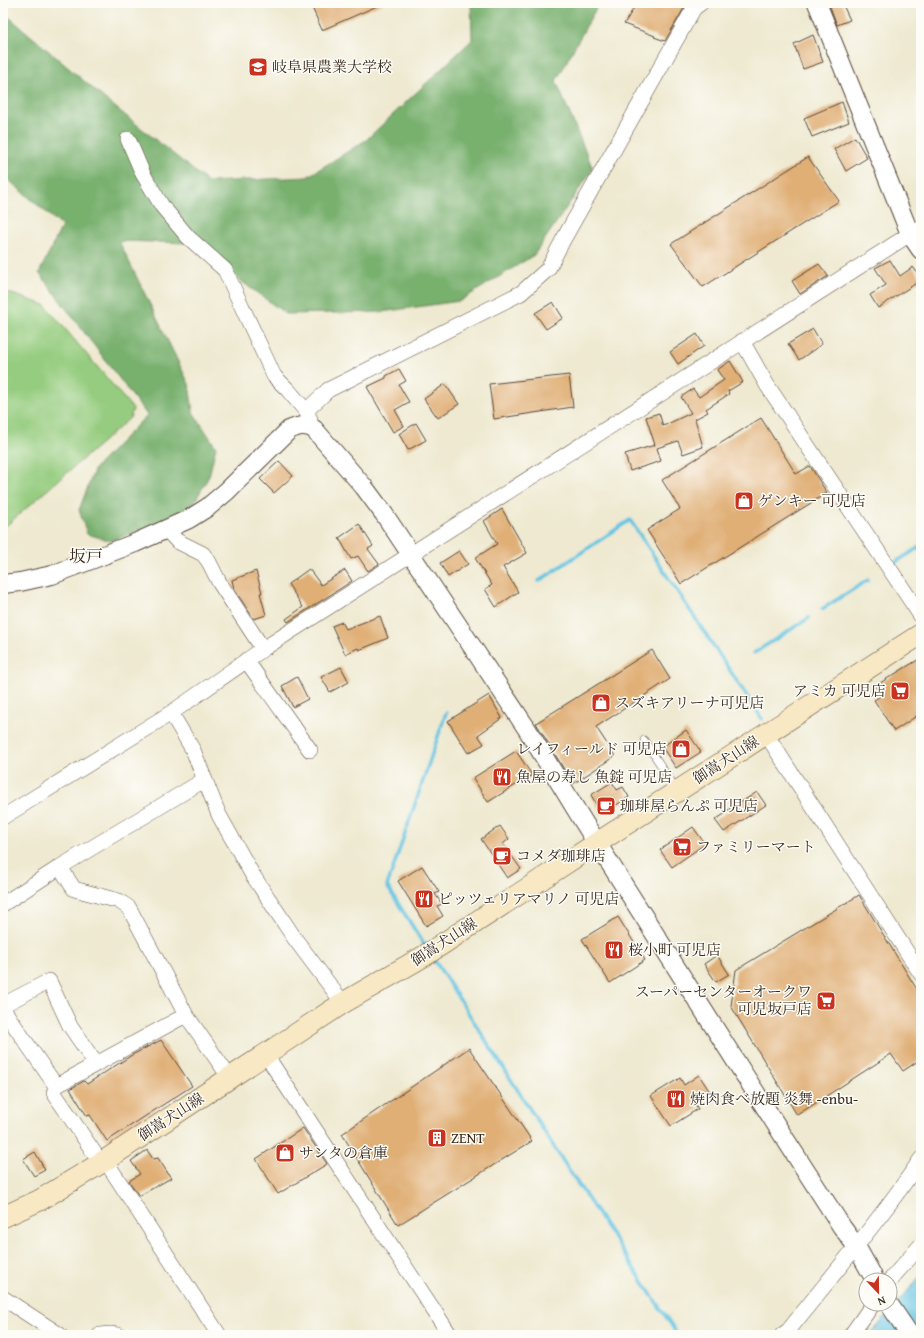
<svg xmlns="http://www.w3.org/2000/svg" width="924" height="1338" font-family="'Gentium Book Plus','Noto Serif JP',serif">
<style>
.green{fill:#95cc7f;stroke:#687b4e}
.forest{fill:#78b06e;stroke:#5a6d46}
.water{fill:#65c5e3;stroke:#507880}
.lines{fill:none;stroke-linecap:round;stroke-linejoin:round}
.stream{stroke:#65c5e3;stroke-width:3.5}
.building{fill:#e0af76}
.service-casing{stroke:#564739;stroke-width:8}
.minor-casing{stroke:#564739;stroke-width:16}
.tertiary-casing{stroke:#564739;stroke-width:20}
.secondary-casing{stroke:#564739;stroke-width:22}
.service{stroke:#fff;stroke-width:7}
.minor{stroke:#fff;stroke-width:15}
.tertiary{stroke:#fff;stroke-width:18}
.secondary{stroke:#f8e8c3;stroke-width:21}
.labels{text-anchor:middle;stroke-width:3;stroke-linejoin:round;paint-order:stroke}
.poi-label{font-size:15px;fill:#3b2a1e;stroke:#fdfcf7;text-anchor:start}
.street-label{font-size:15px;fill:#3b2a1e;stroke:#fdfcf7}
.quarter-label{font-size:17px;fill:#3b2a1e;stroke:#fdfcf7}
</style>
<rect width="100%" height="100%" fill="#fdfcf7"/>
<filter id="ink" filterUnits="userSpaceOnUse"><feTurbulence type="fractalNoise" baseFrequency=".025" numOctaves="2"/><feDisplacementMap in="SourceGraphic" scale="8" xChannelSelector="R" yChannelSelector="G"/><feConvolveMatrix kernelMatrix="1 2 1 2 8 2 1 2 1" color-interpolation-filters="sRGB"/></filter>
<filter id="wash" filterUnits="userSpaceOnUse"><feTurbulence type="fractalNoise" baseFrequency=".012" numOctaves="4" result="noise"/><feDisplacementMap in="SourceGraphic" scale="16" xChannelSelector="R" yChannelSelector="G"/><feGaussianBlur stdDeviation="0.9" result="paint"/><feColorMatrix in="noise" values="0 0 0 0 0 0 0 0 0 0 0 0 0 0 0 0 0 1.4 0 .05"/><feComposite in="paint" operator="in"/></filter>
<g filter="url(#wash)">
<rect width="100%" height="100%" fill="#eee9d0"/>
<!-- green -->
<path class="green" d="M3 291 45 305 133 409 130 418 7 525 3 526Z"/>
<!-- forest -->
<path class="forest" d="M471 3H599L556 81 593 169 534 255 460 301 381 312 286 314 189 243 119 241 189 384 193 412 216 447 209 476 193 505 172 517 111 541 87 534 79 510 95 468 147 415 39 273 62 226 3 175V12L105 99 208 182 307 177 366 140 472 40Z"/>
<!-- water -->
<path class="water" d="M921 1275V1335H870Z"/>
<g class="lines">
<!-- stream -->
<path class="stream" d="M896 562 921 546
M539 581 630 520 762 719
M822 609 868 580
M754 653 809 618
M425 946 387 886 446 713
M433 958 574 1178 678 1335"/>
</g>
<g id="blocks">
<!-- building -->
<path class="building" d="M310 3H384L322 30Z
M637 3H687L665 41 654 37 655 36 624 24Z
M839 3H842L850 20 837 25 830 7Z
M813 35 823 62 803 69 794 44Z
M842 102 849 122 812 137 804 118Z
M855 137 867 158 846 171 834 149Z
M808 157 839 201 703 287 671 244Z
M890 260 900 276 913 267 921 278V280L878 308 870 295 886 285 875 268Z
M819 264 828 276 800 294 792 281Z
M553 302 563 318 546 329 535 313Z
M813 329 822 344 799 360 788 344Z
M697 334 704 346 678 364 670 352Z
M730 361 743 382 728 391 729 394 706 409 708 412 695 419 703 447 683 454 678 441 657 448 661 461 630 471 625 454 655 445 646 417 659 413 663 426 691 413 681 397 693 389 699 397 724 380 717 370Z
M399 369 406 381 399 385 409 402 395 410 404 426 393 432 367 387 386 378V376Z
M569 375 573 407 494 419 489 384Z
M445 384 459 404 438 418 424 399Z
M761 418 796 474 810 466 827 493 681 584 647 530 680 509 662 480Z
M416 423 426 440 408 450 399 434Z
M279 461 293 476 274 493 260 479Z
M502 509 527 553 503 567 518 592 496 607 485 589 492 585 475 558 497 544 484 521Z
M359 524 373 546 368 549 379 564 368 571 358 556 351 559 339 538Z
M459 551 468 564 448 577 440 563Z
M309 569 321 585 345 570 352 581 288 622 286 619 303 607 288 584Z
M256 571 262 593H260L266 615 254 619 234 589 232 580Z
M380 616 388 638 359 650 358 648 345 654 332 626 342 622 346 629Z
M652 650 670 679 596 727 615 756 573 784 536 723Z
M921 658V713L894 731 874 700 882 695 875 686Z
M341 667 349 682 330 692 321 677Z
M297 677 308 699 293 707 282 686Z
M489 695 502 718 478 735 484 744 468 753 448 721Z
M686 730 701 752 676 768 662 747Z
M516 751 532 775 488 802 473 778Z
M612 782 617 790 623 787 629 797 602 814 591 795Z
M757 792 766 805 724 832 715 820 726 813 733 804 743 801Z
M500 826 509 839 503 844 521 869 507 878 481 839Z
M693 827 705 844 672 867 660 850Z
M422 866 439 892 435 894 442 904 437 906 443 916 426 926 398 881Z
M859 895 921 996V1059L903 1071 891 1054 797 1115 731 1006 736 970Z
M618 917 645 960 610 983 582 939Z
M717 955 729 974 716 982 704 964Z
M161 1040 192 1086 107 1141 90 1115 87 1116 70 1089 84 1081 87 1084 132 1055Z
M469 1048 532 1141 398 1225 342 1134Z
M699 1075 710 1092 694 1102 698 1109 671 1126 651 1096 680 1078 684 1085Z
M303 1128 327 1164 278 1194 256 1159Z
M147 1150 153 1159 158 1158 171 1178 139 1196 129 1181 140 1174 131 1161Z
M35 1152 45 1170 34 1176 23 1159Z"/>
</g>
</g>
<g filter="url(#ink)">
<use href="#blocks" fill-opacity="0" stroke="#564739" stroke-width="1"/>
<g class="lines">
<!-- service casing -->
<g class="service-casing">
<path id="service" d="M644 740 677 790"/>
</g>
<!-- minor casing -->
<g class="minor-casing">
<path id="minor" d="M128 139 143 174 162 206 188 237 225 270 274 376 288 390 306 411 310 419
M742 341 767 385 921 616
M306 411 328 390 521 293 548 269 563 240 694 8 701 3
M167 530 177 541 203 554 209 562 219 582 263 649
M246 660 310 750
M171 713 193 750 219 815 252 874 295 939 343 1003
M766 734 921 974
M3 817 171 713 263 649 921 227
M60 867 74 889 119 901 129 908 186 1015 230 1078
M3 904 60 867 204 780
M3 1005 49 981 70 1026 96 1064
M3 1009 56 1086 54 1093 101 1163
M266 1055 450 1335
M56 1086 186 1015
M105 1160 219 1335
M890 1280 921 1245
M3 1298 60 1335
M100 1335 110 1334 118 1335
M782 1335 788 1331C833 1274 881 1219 921 1159
M851 1335 873 1304"/>
</g>
<!-- tertiary casing -->
<g class="tertiary-casing">
<path id="tertiary" d="M817 3 910 234 921 250
M3 584 20 582 52 575 135 543 189 519 208 507 227 491 289 430C298 426 305 424 314 429L364 487 384 514 527 729 583 821 782 1134 842 1227 856 1246 875 1280
M889 1304 910 1335"/>
</g>
<!-- secondary casing -->
<g class="secondary-casing">
<path id="secondary" d="M3 1217 40 1200 101 1163 343 1003 424 956 597 843 921 634"/>
</g>
<!-- service -->
<use href="#service" class="service"/>
<!-- minor -->
<use href="#minor" class="minor"/>
<!-- tertiary -->
<use href="#tertiary" class="tertiary"/>
<!-- secondary -->
<use href="#secondary" class="secondary"/>
</g>
</g>
<!-- icons -->
<defs>
<g id="university-square" transform="scale(1)"><rect x="-9" y="-9" width="18" height="18" rx="4" fill="#c8321e" stroke="#fdfcf7"/><path d="M0-5L7-2L0 1L-7-2ZM-4 1L0 2.5L4 1V4Q0 6-4 4Z" fill="#fff"/></g>
<g id="shop-square" transform="scale(1)"><rect x="-9" y="-9" width="18" height="18" rx="4" fill="#c8321e" stroke="#fdfcf7"/><path d="M-5-2.5h2.3a2.7 3.5 0 0 1 5.4 0H5L5.5 6h-11ZM-1.5-2.5h3a1.5 2.3 0 0 0-3 0Z" fill="#fff"/></g>
<g id="supermarket-square" transform="scale(1)"><rect x="-9" y="-9" width="18" height="18" rx="4" fill="#c8321e" stroke="#fdfcf7"/><path d="M-6-5.5h2.5l.6 2H6L4.5 2H-2.5L-4.4-4H-6ZM-1.5 3.2a1.3 1.3 0 1 0 .1 0ZM3 3.2a1.3 1.3 0 1 0 .1 0Z" fill="#fff"/></g>
<g id="restaurant-square" transform="scale(1)"><rect x="-9" y="-9" width="18" height="18" rx="4" fill="#c8321e" stroke="#fdfcf7"/><path d="M-5-6h1v4h1v-4h1v4h1v-4h1v5L-1.5 .5V6h-2V.5L-5-1ZM5-6V6H3V1.5H1.5Q1.5-4 5-6Z" fill="#fff"/></g>
<g id="cafe-square" transform="scale(1)"><rect x="-9" y="-9" width="18" height="18" rx="4" fill="#c8321e" stroke="#fdfcf7"/><path d="M-5.5-4.5H6V0H3Q3 3.5 0 3.5H-2.5Q-5.5 3.5-5.5 0ZM3-3.2v2h1.7v-2ZM-6 4.5H4V6H-6Z" fill="#fff"/></g>
<g id="building-square" transform="scale(1)"><rect x="-9" y="-9" width="18" height="18" rx="4" fill="#c8321e" stroke="#fdfcf7"/><path d="M-4-6H4V6H1V3H-1V6H-4ZM-2.5-4.3h1.7v1.8h-1.7ZM.8-4.3h1.7v1.8H.8ZM-2.5-1h1.7V.8h-1.7ZM.8-1h1.7V.8H.8Z" fill="#fff"/></g>
</defs>
<g fill-rule="evenodd">
<use href="#university-square" x="258" y="67"/>
<use href="#shop-square" x="744" y="501"/>
<use href="#supermarket-square" x="900" y="691"/>
<use href="#shop-square" x="601" y="703"/>
<use href="#shop-square" x="681" y="749"/>
<use href="#restaurant-square" x="502" y="777"/>
<use href="#cafe-square" x="606" y="806"/>
<use href="#supermarket-square" x="682" y="847"/>
<use href="#cafe-square" x="502" y="856"/>
<use href="#restaurant-square" x="424" y="899"/>
<use href="#restaurant-square" x="614" y="950"/>
<use href="#supermarket-square" x="826" y="1001"/>
<use href="#restaurant-square" x="676" y="1099"/>
<use href="#building-square" x="437" y="1138"/>
<use href="#shop-square" x="285" y="1153"/>
</g>
<g class="labels">
<!-- poi labels -->
<g class="poi-label">
<text x="272" y="72">岐阜県農業大学校</text>
<text x="758" y="506">ゲンキー 可児店</text>
<text x="886" y="696" text-anchor="end">アミカ 可児店</text>
<text x="615" y="708">スズキアリーナ可児店</text>
<text x="667" y="754" text-anchor="end">レイフィールド 可児店</text>
<text x="516" y="782">魚屋の寿し 魚錠 可児店</text>
<text x="620" y="811">珈琲屋らんぷ 可児店</text>
<text x="696" y="852">ファミリーマート</text>
<text x="516" y="861">コメダ珈琲店</text>
<text x="438" y="904">ピッツェリアマリノ 可児店</text>
<text x="628" y="955">桜小町 可児店</text>
<text x="812" y="997" text-anchor="end">スーパーセンターオークワ<tspan x="812" dy="17">可児坂戸店</tspan></text>
<text x="690" y="1104">焼肉食べ放題 炎舞 ‐enbu‐</text>
<text x="451" y="1143">ZENT</text>
<text x="299" y="1158">サンタの倉庫</text>
</g>
<!-- street labels -->
<g class="street-label">
<text transform="translate(726 760) rotate(-33)" y="5">御嵩犬山線</text>
<text transform="translate(444 942) rotate(-33)" y="5">御嵩犬山線</text>
<text transform="translate(171 1117) rotate(-33)" y="5">御嵩犬山線</text>
</g>
<!-- quarter labels -->
<g class="quarter-label">
<text x="86" y="562">坂戸</text>
</g>
</g>
<!-- margin -->
<rect width="924" height="1338" fill="none" stroke="#fdfcf7" stroke-width="16"/>
<!-- north arrow -->
<g transform="translate(878 1292) rotate(158)"><circle r="19" fill="#fdfcf7" stroke="#afa8a0"/>
<path d="M0-3L7 15L0 10L-7 15Z" fill="#c8321e"/>
<text y="-6" font-size="11" font-weight="bold" text-anchor="middle" fill="#3b2a1e">N</text>
</g>
</svg>
